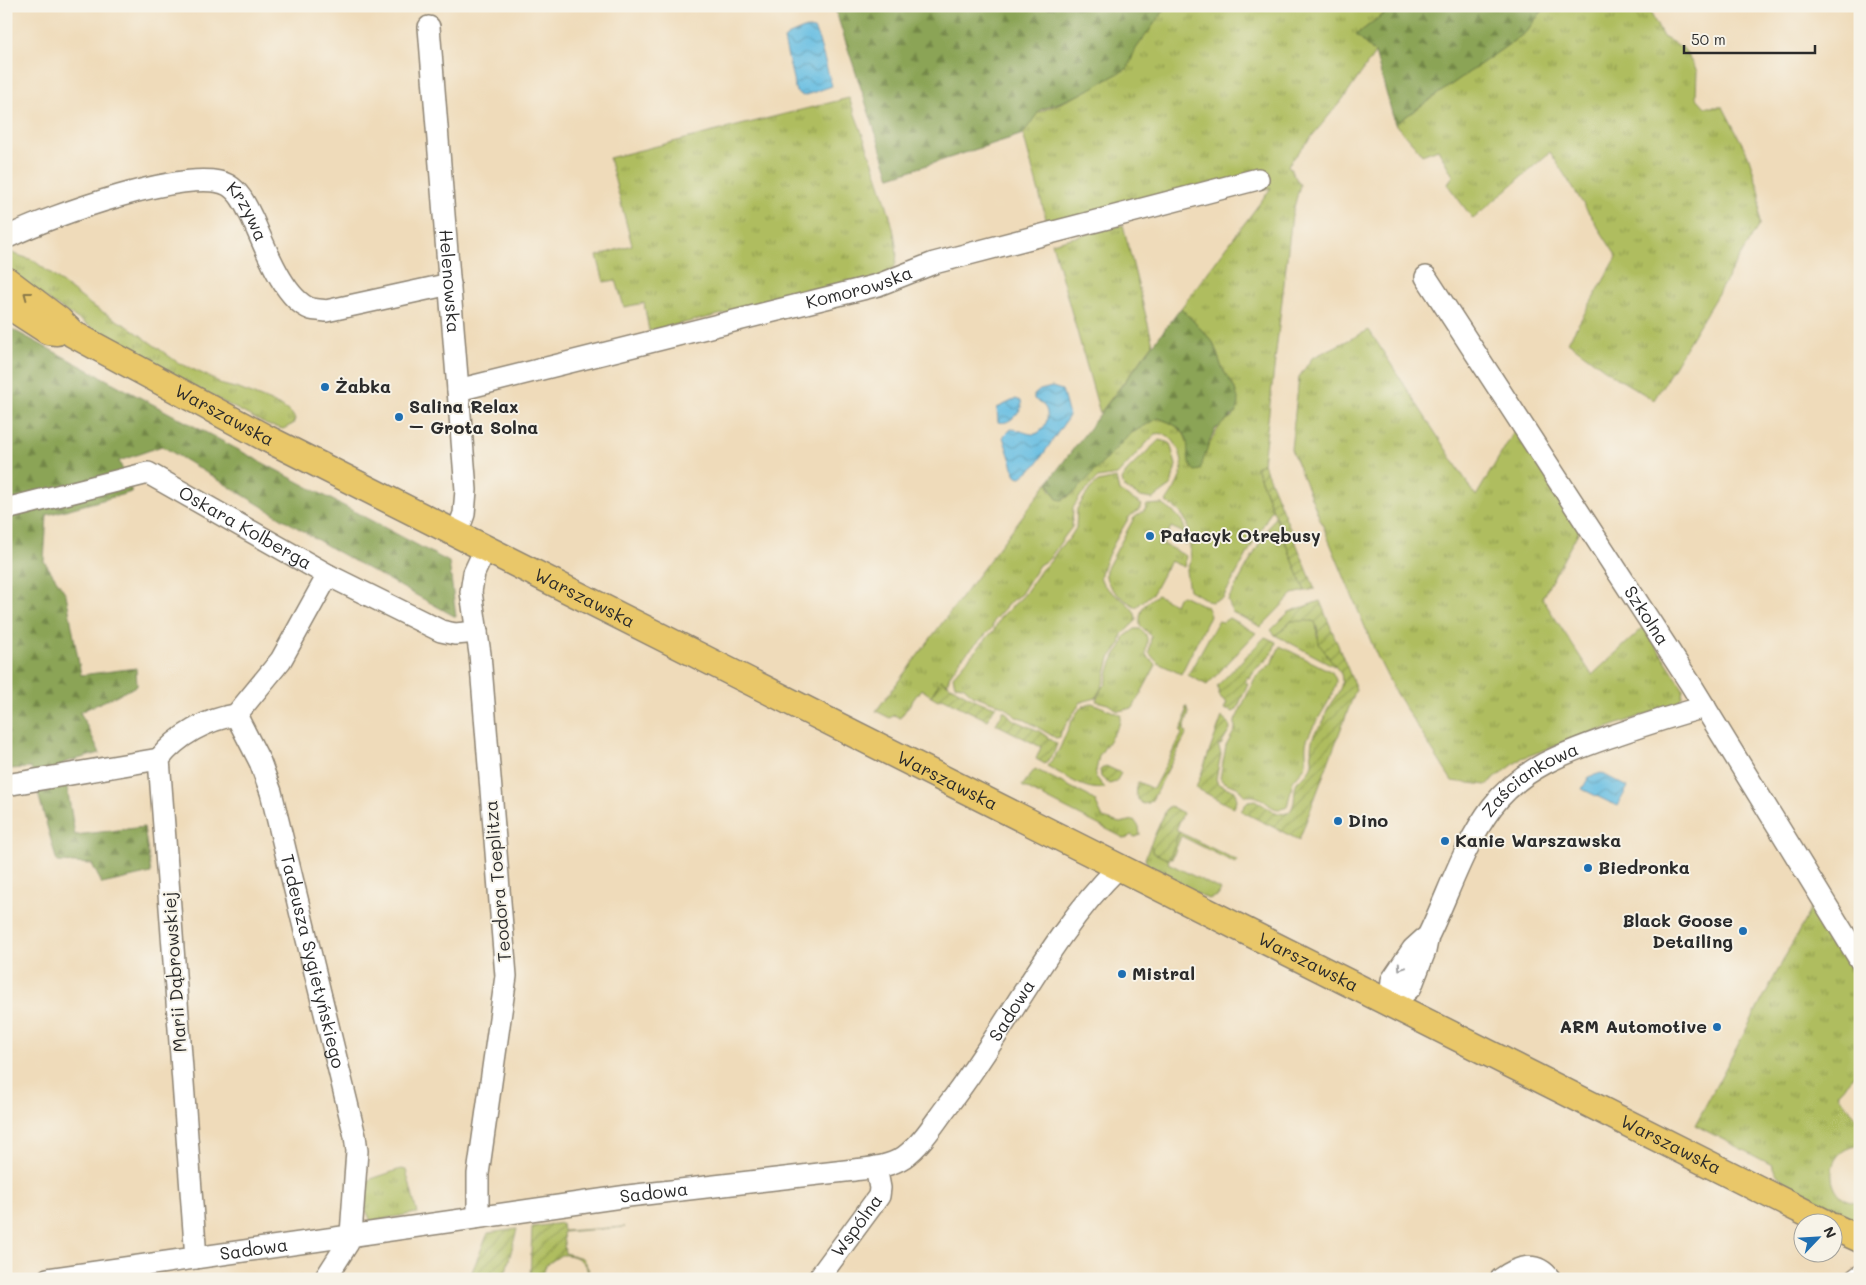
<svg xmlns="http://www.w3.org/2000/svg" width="1866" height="1285" font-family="Mali,sans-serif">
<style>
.grass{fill:url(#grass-tufts);stroke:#6d7445}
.forest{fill:url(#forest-firs);stroke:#5b6840}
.park{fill:url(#park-crowns);stroke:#6d7445}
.garden{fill:url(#garden-furrows);stroke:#6d7445}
.water{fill:url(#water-waves);stroke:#487486}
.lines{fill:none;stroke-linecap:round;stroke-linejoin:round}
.minor-casing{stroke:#8d8372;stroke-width:24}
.major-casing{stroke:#8d8372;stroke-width:29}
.minor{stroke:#fff;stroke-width:21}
.major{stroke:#e9c769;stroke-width:26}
.oneway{stroke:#8a794a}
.oneway2{stroke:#a0a0a0}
.poi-dot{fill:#1f6fb2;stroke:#f7f3e8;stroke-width:2}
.labels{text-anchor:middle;stroke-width:4;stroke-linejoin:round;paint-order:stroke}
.street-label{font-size:18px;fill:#2b2b2b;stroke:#f7f3e8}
.poi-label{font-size:18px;font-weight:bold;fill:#2b2b2b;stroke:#f7f3e8;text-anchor:start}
</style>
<defs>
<pattern id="grass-tufts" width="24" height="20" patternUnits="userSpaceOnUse" patternTransform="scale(1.25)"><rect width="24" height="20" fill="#afbd5f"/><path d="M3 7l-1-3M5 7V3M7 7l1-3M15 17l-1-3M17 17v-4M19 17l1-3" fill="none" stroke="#8f9a4f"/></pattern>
<pattern id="forest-firs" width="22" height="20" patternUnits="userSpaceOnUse" patternTransform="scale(1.25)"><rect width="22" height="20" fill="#8ba456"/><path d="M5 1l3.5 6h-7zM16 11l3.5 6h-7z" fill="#728647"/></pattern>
<pattern id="park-crowns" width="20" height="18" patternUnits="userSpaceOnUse" patternTransform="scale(1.25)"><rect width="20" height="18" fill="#afbd5f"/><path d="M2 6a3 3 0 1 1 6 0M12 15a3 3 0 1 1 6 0" fill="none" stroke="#8f9a4f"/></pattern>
<pattern id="garden-furrows" width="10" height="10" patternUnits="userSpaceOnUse" patternTransform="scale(1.25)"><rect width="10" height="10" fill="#afbd5f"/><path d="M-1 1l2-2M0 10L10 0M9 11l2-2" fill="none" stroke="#8f9a4f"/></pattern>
<pattern id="water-waves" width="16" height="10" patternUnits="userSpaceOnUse" patternTransform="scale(1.25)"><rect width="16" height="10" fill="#65bde2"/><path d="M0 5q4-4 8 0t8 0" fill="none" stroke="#539ab7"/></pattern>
</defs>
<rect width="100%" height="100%" fill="#f7f3e8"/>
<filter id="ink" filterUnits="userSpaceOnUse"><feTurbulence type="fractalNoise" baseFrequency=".02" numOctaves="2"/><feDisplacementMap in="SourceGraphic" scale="10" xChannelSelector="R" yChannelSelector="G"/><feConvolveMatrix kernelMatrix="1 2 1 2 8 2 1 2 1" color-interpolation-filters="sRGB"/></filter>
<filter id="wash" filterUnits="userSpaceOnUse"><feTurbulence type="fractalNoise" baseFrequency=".0096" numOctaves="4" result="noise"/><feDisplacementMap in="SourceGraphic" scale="20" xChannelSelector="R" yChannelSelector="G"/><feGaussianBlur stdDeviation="1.12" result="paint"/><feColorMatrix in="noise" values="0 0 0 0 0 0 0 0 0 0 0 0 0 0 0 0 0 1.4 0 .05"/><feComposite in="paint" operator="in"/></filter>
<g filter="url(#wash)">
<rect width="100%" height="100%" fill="#efdbba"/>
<!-- grass -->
<path class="grass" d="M1167 6H1394L1356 35 1375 53 1347 94 1288 165 1300 185 1292 215 1263 463 1256 467 1272 509 1223 598 1211 602 1189 590 1186 571 1191 560 1188 524 1179 511 1166 502C1172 493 1178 484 1181 474 1186 459 1174 429 1155 434L1117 475 1098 478 1081 495 1073 508 1072 527 1065 536 1049 559 1039 565 1021 594 1012 600 994 620 992 628 961 659 950 675 947 684 941 680 931 696 921 689 900 718 894 715 890 718 876 711 1048 482 1051 491 1062 500 1068 497 1130 434 1158 418C1190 429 1186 438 1192 468 1197 462 1203 455 1207 448 1215 436 1217 424 1232 417L1235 389 1222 368 1213 342 1181 308 1271 188 1262 190 1258 177 1048 226 1023 134 890 177 1079 95 1128 68 1135 50Z
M1555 6H1647L1663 37 1683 48 1697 71 1696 97 1705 107H1723L1748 155 1760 193 1759 225 1654 400 1617 378 1568 342 1617 257 1550 152 1473 219 1447 184 1453 176 1438 149 1422 155C1414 143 1404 135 1395 124L1525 33 1542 11Z
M849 98C860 129 903 234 896 262 895 269 890 272 885 277L649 331 644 303 624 307 616 280 604 282 597 256 632 245 609 158Z
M1123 225 1153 344 1100 413 1052 243Z
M6 248 14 254 33 260 91 305 132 329 177 362 212 378 223 385 239 389 281 406 292 414 295 419 293 424 283 429 267 425 138 357 51 302 6 268Z
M1369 330 1476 496 1515 430 1580 529 1542 598 1592 675 1644 627 1683 688 1682 697 1675 704 1522 758 1486 785 1452 781 1395 692 1377 656 1291 449 1299 377 1312 358Z
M1116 478 1119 491 1142 505C1140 512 1132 512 1128 519 1118 536 1105 557 1100 577 1105 596 1137 600 1136 621L1122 634 1120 645 1110 658 1104 682 1096 698 1081 702 1061 732 1060 737 1056 738 1022 718 1016 717 1006 707 973 695 963 686 955 685 953 676 994 630 1000 618 1024 595 1042 569 1050 562 1060 547 1069 539 1076 528 1077 509 1090 489 1098 482Z
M1162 504C1183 519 1185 520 1186 545L1181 542 1184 533 1171 527 1163 544 1186 556 1184 567 1170 561 1153 593 1136 607C1123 599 1103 587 1106 570L1134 518 1145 510 1147 505Z
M1275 516 1305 591 1293 594 1261 627 1232 612 1228 600Z
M1157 595 1175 604 1178 597 1182 595 1207 607 1210 616 1181 674 1158 663 1149 653 1151 636 1140 625C1139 610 1144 603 1157 595Z
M1229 618 1256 633 1207 685 1188 675 1218 621 1223 622Z
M1297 620H1311L1316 623 1317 636 1336 667 1275 635 1284 629 1291 621Z
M1135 629H1140C1152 637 1145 644 1146 655L1156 665 1133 708 1118 711 1108 704 1096 701 1101 689 1106 684C1108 675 1110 666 1114 658 1118 648 1123 650 1124 637Z
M1280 646 1332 672 1336 680C1335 698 1314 721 1307 740 1304 748 1308 758 1305 767L1293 781 1287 807C1272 814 1269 801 1257 797 1253 795 1249 796 1245 796L1237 787 1223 782 1220 778 1226 746 1235 730V721L1255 678 1272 663Z
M1092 703 1121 715 1119 725 1099 756 1095 776 1105 788C1085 792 1064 775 1047 766 1050 762 1054 758 1057 753 1066 739 1073 704 1092 703Z
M1035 769 1088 796 1095 801 1103 818 1120 823 1134 820 1139 827 1140 835 1135 837 1131 835 1126 839 1022 786Z
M1179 832 1238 861 1235 863 1181 836 1172 859 1170 857Z
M1150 845 1152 847V852L1169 860 1168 863 1221 890 1218 896 1208 899 1149 869 1145 859Z
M1815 901 1860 976V1069L1837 1094 1860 1122V1146C1820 1147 1825 1204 1860 1202V1223C1835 1210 1781 1192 1772 1165L1695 1125Z
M401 1169 406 1170 417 1213 371 1221 365 1208 368 1180Z"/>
<!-- forest -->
<path class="forest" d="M834 6H1167L1135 50 1128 68 1079 95 1040 110 1023 134 890 177Z
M1394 6H1555L1542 11 1525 33 1395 124 1375 53 1356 35Z
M1181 308 1213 342 1222 368 1235 389 1239 402 1237 411 1215 430 1210 440 1200 470 1195 471C1177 453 1205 433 1158 418L1130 434 1076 491 1062 500 1057 499 1048 482Z
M6 326 449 562 456 617 336 551 162 446 119 461 132 492 47 515 44 561 66 594 81 675 136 668 137 686 80 712 100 753 63 763 75 835 144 827 151 873 102 884 92 864 57 862 31 768 6 769Z"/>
<!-- park -->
<path class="park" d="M1159 440 1170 443 1176 465 1171 486 1153 499 1140 497 1124 487 1122 480 1128 470Z"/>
<!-- garden -->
<path class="garden" d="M1263 463 1315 589 1305 591 1256 467Z
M1320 601 1356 689 1299 840 1241 811 1248 801 1255 800C1264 805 1289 827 1294 802 1295 794 1294 789 1297 782 1323 762 1306 760 1313 737 1315 730 1321 727 1324 721 1326 717 1325 713 1327 710 1333 697 1345 690 1341 674L1319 644 1317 626 1314 621H1291L1284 629 1275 635 1271 630 1289 612Z
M1265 637 1276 642C1270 665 1257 662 1250 678L1247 677 1245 683H1248L1237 709 1234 712 1224 709 1227 703 1220 697 1217 686Z
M941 680C952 687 984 707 996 706L987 720 942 698 938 700 931 696Z
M1186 706 1189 713 1184 730 1187 733 1152 800 1149 803 1143 804C1134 797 1134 791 1138 782L1153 789 1182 734 1180 732 1185 720Z
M1004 710 1012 719 1039 731 1057 744 1054 752 1045 764 1036 759 1041 747 996 724Z
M1222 717 1229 723 1230 730 1221 745H1218L1221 754 1216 779 1218 784 1235 791 1237 800 1234 808 1196 788Z
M1106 766 1121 773 1116 782 1109 784 1101 777 1100 770Z
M1170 806 1183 813 1176 830 1179 832 1169 860 1152 852V847L1150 845 1167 808Z
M562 1223 563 1231 625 1227 563 1232 565 1253 582 1258 589 1270 588 1271C583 1259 574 1254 561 1255L546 1265 542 1279H530L532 1227Z
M517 1229 504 1279H469L488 1233Z"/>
<!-- water -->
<path class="water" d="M806 28 814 29 818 37 832 86 803 96 796 92 784 40 787 36Z
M1052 387 1062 390 1069 416 1036 465 1021 477 1016 476 1003 437 1011 429C1019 429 1028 435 1035 434 1046 431 1051 414 1044 406 1041 403 1037 401 1034 399V395L1040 390Z
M1016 399 1021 401 1022 407C1016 415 1010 425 998 422L997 408Z
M1601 773 1628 787 1617 806 1582 789 1589 777Z"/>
</g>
<g filter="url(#ink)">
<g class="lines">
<!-- minor casing -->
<g class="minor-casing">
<g id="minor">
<path id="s1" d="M429 27 466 490 464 514 457 533"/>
<path id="s2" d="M10 236C48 217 191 165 228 185 240 192 246 206 252 218 264 244 283 299 311 309 315 310 321 310 326 311L450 284"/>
<path id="s3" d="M1426 277 1690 683 1860 960"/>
<path id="s4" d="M458 390 878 285 934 263 1258 179"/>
<path id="s5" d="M6 509 148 473 328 575 441 631 455 634 477 632"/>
<path d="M236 715 281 660 328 575"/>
<path d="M6 785 159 759"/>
<path id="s6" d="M1390 1006 1411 987 1425 951 1428 936C1449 893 1463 846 1492 807 1524 765 1570 751 1618 734 1647 724 1675 715 1705 707"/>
<path d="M1390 1006 1392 980 1413 949 1424 939"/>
<path d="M478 1217V1174L506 976 480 654 471 592 474 573 486 547"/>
<path id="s7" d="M196 1258 159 759C177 736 207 719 236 715L260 762 271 792 355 1136 357 1151 351 1234 348 1243 325 1279"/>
<path id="s8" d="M48 1279 628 1196 854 1170C871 1168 889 1167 904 1157 922 1144 935 1122 948 1105 1006 1031 1051 933 1118 868"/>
<path id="s9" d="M818 1279 879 1196 880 1188 876 1167"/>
<path d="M1501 1279C1517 1267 1536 1260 1550 1279"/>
<path d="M1856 1279 1860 1276"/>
</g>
</g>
<!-- major casing -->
<g class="major-casing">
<g id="major">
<path id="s10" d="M6 280 59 320 73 334 264 437 1824 1222"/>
<path d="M6 304 48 331 57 332"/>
<path d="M1834 1227 1860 1239"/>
</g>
</g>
<!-- minor -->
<use href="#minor" class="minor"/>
<!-- major -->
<use href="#major" class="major"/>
</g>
<!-- one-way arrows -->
<defs><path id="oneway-chevron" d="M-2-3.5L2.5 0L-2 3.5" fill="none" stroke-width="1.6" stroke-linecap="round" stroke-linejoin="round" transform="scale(1.25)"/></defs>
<use class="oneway" href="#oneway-chevron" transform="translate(27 295) rotate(-143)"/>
<use class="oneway2" href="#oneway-chevron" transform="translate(1401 967) rotate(124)"/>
</g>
<!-- markers -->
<g class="poi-dot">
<circle cx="325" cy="387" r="5"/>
<circle cx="399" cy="417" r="5"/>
<circle cx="1150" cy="536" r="5"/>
<circle cx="1338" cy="821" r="5"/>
<circle cx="1445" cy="841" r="5"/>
<circle cx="1588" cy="868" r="5"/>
<circle cx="1743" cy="931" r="5"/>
<circle cx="1122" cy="974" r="5"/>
<circle cx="1717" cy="1027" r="5"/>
</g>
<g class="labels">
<!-- street labels -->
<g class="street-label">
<text dy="6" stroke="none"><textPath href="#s2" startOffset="261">Krzywa</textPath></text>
<text dy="6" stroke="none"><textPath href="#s1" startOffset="255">Helenowska</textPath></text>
<text dy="6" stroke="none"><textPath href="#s4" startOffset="414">Komorowska</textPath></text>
<text dy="6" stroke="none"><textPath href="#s10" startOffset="258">Warszawska</textPath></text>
<text dy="6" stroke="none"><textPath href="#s5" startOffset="258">Oskara Kolberga</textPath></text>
<text dy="6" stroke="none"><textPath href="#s10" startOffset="662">Warszawska</textPath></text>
<text dy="6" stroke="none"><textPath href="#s3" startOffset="404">Szkolna</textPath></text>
<text dy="6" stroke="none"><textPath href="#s10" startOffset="1068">Warszawska</textPath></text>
<text dy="6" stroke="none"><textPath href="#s6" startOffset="274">Zaściankowa</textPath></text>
<text transform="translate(498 881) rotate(-95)" y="6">Teodora Toeplitza</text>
<text dy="6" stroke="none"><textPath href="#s7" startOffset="850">Tadeusza Sygietyńskiego</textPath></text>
<text dy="6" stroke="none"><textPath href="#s10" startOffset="1472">Warszawska</textPath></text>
<text transform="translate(175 972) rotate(-94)" y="6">Marii Dąbrowskiej</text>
<text dy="6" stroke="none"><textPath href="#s8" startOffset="1048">Sadowa</textPath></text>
<text dy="6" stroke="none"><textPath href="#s10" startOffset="1878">Warszawska</textPath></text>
<text dy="6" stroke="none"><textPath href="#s8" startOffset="612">Sadowa</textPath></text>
<text dy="6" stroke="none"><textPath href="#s9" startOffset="66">Wspólna</textPath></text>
<text dy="6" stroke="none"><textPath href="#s8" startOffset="208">Sadowa</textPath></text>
</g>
<!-- poi labels -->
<g class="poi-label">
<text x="335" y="393">Żabka</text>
<text x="409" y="413">Salina Relax<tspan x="409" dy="21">– Grota Solna</tspan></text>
<text x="1160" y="542">Pałacyk Otrębusy</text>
<text x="1348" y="827">Dino</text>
<text x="1455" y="847">Kanie Warszawska</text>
<text x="1598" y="874">Biedronka</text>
<text x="1733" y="927" text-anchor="end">Black Goose<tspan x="1733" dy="21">Detailing</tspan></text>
<text x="1132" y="980">Mistral</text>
<text x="1707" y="1033" text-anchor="end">ARM Automotive</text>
</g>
</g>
<!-- margin -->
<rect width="1866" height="1285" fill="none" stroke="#f7f3e8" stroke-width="25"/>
<!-- north arrow -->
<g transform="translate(1818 1238) rotate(65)"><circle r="24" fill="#f7f3e8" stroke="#a5a39c"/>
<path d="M0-4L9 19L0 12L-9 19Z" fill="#1f6fb2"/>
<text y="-8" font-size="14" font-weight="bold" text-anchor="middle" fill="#2b2b2b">N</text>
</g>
<!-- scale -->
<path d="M1684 45v8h131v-8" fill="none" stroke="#2b2b2b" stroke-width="2.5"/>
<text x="1691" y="45" font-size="15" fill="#2b2b2b" stroke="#f7f3e8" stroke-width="4" paint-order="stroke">50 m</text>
</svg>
